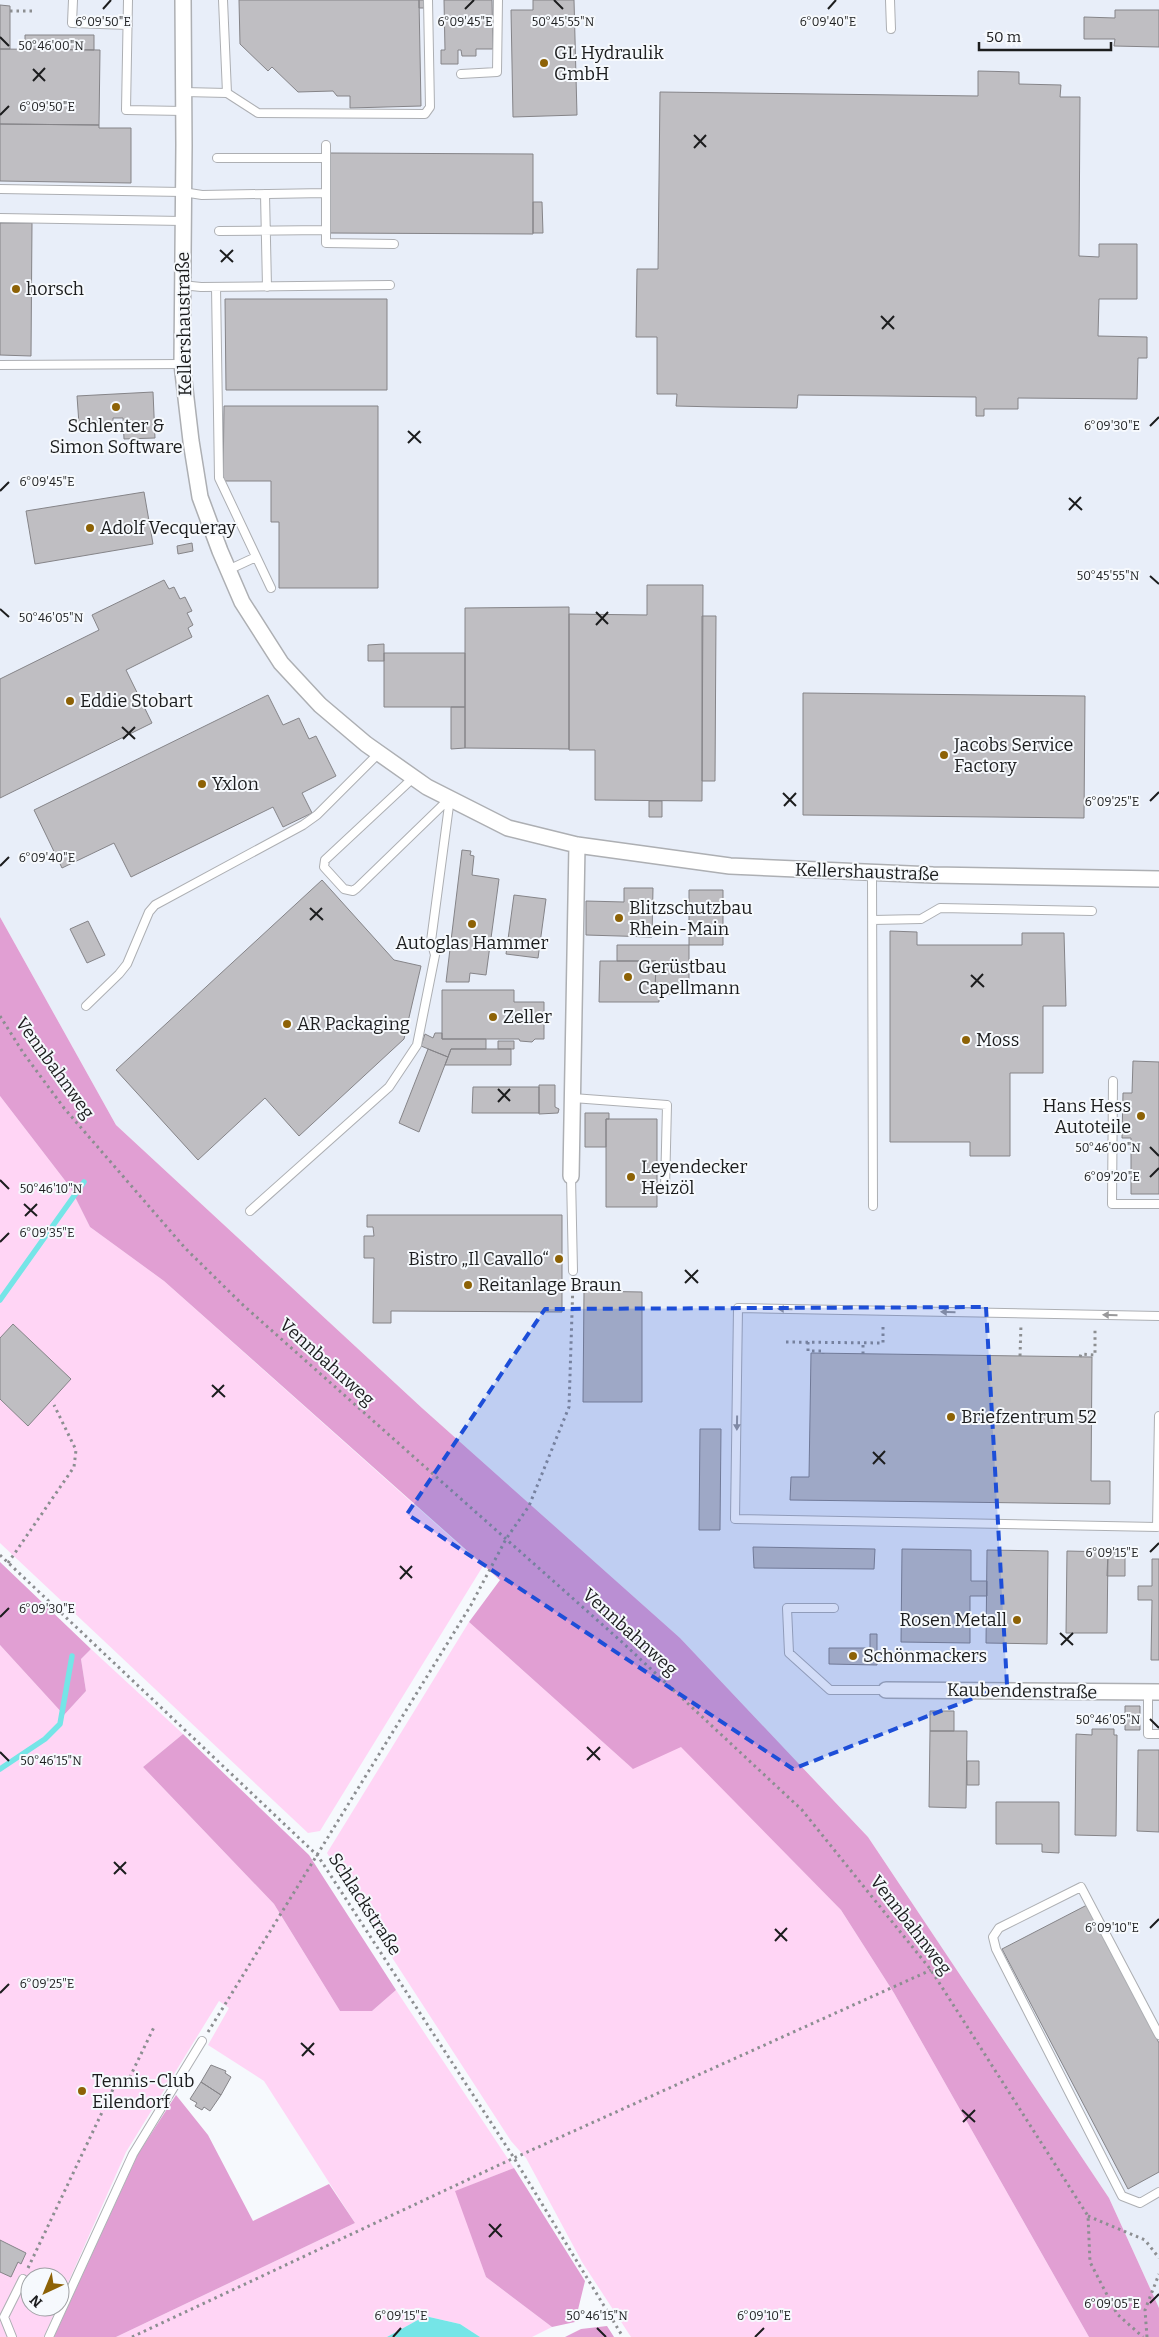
<svg xmlns="http://www.w3.org/2000/svg" width="1159" height="2337" font-family="Bitter,serif">
<style>
.built{fill:#e8eef9}
.green{fill:#ffd5f5}
.forest{fill:#e19fd3}
.water{fill:#75e5e7}
.lines{fill:none;stroke-linecap:round;stroke-linejoin:round}
.stream{stroke:#75e5e7;stroke-width:5.5}
.building{fill:#bfbec2;stroke:#858488}
.lane-casing{stroke:#adafb3;stroke-width:10}
.street-casing{stroke:#adafb3;stroke-width:18}
.path{stroke:#8c8e91;stroke-width:3;stroke-dasharray:2.5 4;stroke-linecap:butt}
.lane{stroke:#fff;stroke-width:8}
.street{stroke:#fff;stroke-width:15}
.oneway{fill:#99999a}
.marked{fill:#1d4ed8;fill-opacity:0.2;stroke:#1d4ed8;stroke-width:4;stroke-dasharray:10 6;stroke-linejoin:round}
.ticks{fill:none;stroke:#1c1d1e;stroke-width:2}
.poi-dot{fill:#8d6206;stroke:#f6f9fd;stroke-width:2}
.labels{text-anchor:middle;stroke-width:4;stroke-linejoin:round;paint-order:stroke}
.poi-label{font-size:18px;fill:#1c1d1e;stroke:#f6f9fd;text-anchor:start}
.street-label{font-size:18px;fill:#1c1d1e;stroke:#f6f9fd}
.ticks-label{font-size:12px;text-anchor:middle;fill:#1c1d1e;stroke:#f6f9fd;stroke-width:4;stroke-linejoin:round;paint-order:stroke}
</style>
<rect width="100%" height="100%" fill="#f6f9fd"/>
<!-- built -->
<path class="built" d="M0 0H1159V2308L1109 2198 868 1837 680 1638 422 1408 116 1125 0 917Z"/>
<!-- green -->
<path class="green" d="M0 1096 70 1187 90 1227 164 1281 483 1566 320 1831 308 1833 0 1543Z
M469 1622 632 1768 681 1746 841 1910 894 1993 1089 2337H631L582 2262 526 2158 511 2141 393 1959 327 1853Z
M0 1645 64 1715 86 1691 81 1659 91 1649 183 1734 143 1767 274 1904 340 2011H372L396 1990 514 2168 456 2191 486 2277 552 2327 532 2337H480L460 2324 425 2316 387 2337H116L355 2223 264 2081 208 2045 229 2008 219 2001 126 2152 60 2301V2277H30V2307H57L44 2337H0Z"/>
<!-- forest -->
<path class="forest" d="M0 917 116 1125 422 1408 680 1638 868 1837 1109 2198 1159 2308V2337H1089L894 1993 841 1910 681 1747 633 1769 469 1622 500 1580 164 1281 90 1227 70 1187 0 1096Z
M0 1562 91 1649 81 1659 86 1691 64 1715 0 1645Z
M183 1734 309 1855 396 1990 372 2011H340L274 1904 143 1767Z
M176 2095 208 2135 253 2221 329 2184 355 2223 116 2337H54L138 2154Z
M514 2168 585 2281 575 2322 552 2327 486 2277 455 2191Z
M607 2326 614 2337H565L581 2329Z"/>
<!-- water -->
<path class="water" d="M425 2316 460 2324 480 2337H387Z"/>
<g class="lines">
<!-- stream -->
<path class="stream" d="M0 1300 84 1182
M0 1769 45 1739 60 1724 72 1656"/>
</g>
<!-- building -->
<path class="building" d="M239 0H419L421 106 350 108V96H337L333 91 298 92 272 67 268 71 240 44Z
M419 0H427V8H419Z
M444 0H492L493 49H476V56H462L461 50H458V64H441V50H445Z
M533 0H574L577 115 513 117 511 10H533Z
M0 5 10 6V49H0Z
M1115 10H1159V47L1114 46 1115 39H1084V17L1115 18Z
M25 35H94V50L25 49Z
M0 49 100 50 99 125 0 124Z
M978 71 1019 72V84L1061 85 1060 97H1080L1079 256 1099 257V244H1137V299H1099L1098 336 1147 337V358H1138L1137 399 1018 398V409H984V416H976V397L798 395 797 408 718 407 676 406 677 394H657V337H636L637 269H658L660 92 978 96Z
M0 124 99 125V128H131V183L0 181Z
M330 153 533 154V234L329 233Z
M533 202H542L543 233H533Z
M0 223H32L31 356 0 355Z
M225 299H387V390H226Z
M153 392 155 438 124 439 123 418H113V422L79 424 77 396Z
M224 406H378V588H279V522H271V481H223Z
M144 492 153 544 35 564 26 511Z
M192 543 193 551 178 554 177 546Z
M164 580 169 589 174 587 180 599 185 597 192 611 187 613 193 625 188 628 192 637 126 670 152 723 0 798V679L99 630 92 615Z
M647 585H703L702 801 595 800V750H569V614L647 615Z
M569 607V749L465 748V608Z
M702 616H716L715 781H702Z
M384 644V661H368V645Z
M384 653H465V707H384Z
M803 693 1085 696 1084 818 803 815Z
M268 695 283 725 299 718 309 739 316 736 336 776 302 793 312 813 283 827 273 807 131 877 114 843 62 868 34 810Z
M451 707H465V748L451 749Z
M649 801H662V817H649Z
M462 850 471 851 470 855 474 856 472 875 499 879 486 975 470 973 469 982H446Z
M322 880 394 960 421 966 404 1039 299 1136 265 1098 198 1160 116 1070Z
M624 888H653L652 937 586 935V901L624 902Z
M689 890H723V945H689Z
M514 895 546 899 538 958 506 954Z
M88 921 105 955 87 963 70 929Z
M890 931 917 932V945H1022V933H1064L1066 1006H1043V1073H1010V1156H970V1142H890Z
M617 945H689V994H655L656 961H617Z
M600 961H656L655 994H659V1002H599Z
M442 990H514V1002H544V1039H535L532 1042 520 1041 519 1039H442Z
M435 1033H442V1039H486V1049H451L448 1057 421 1046 425 1034 433 1038Z
M498 1041H514V1049H498Z
M428 1049 448 1057 419 1132 399 1123Z
M451 1049H511V1065H445Z
M1133 1061 1159 1062V1194H1131V1138H1122L1123 1093H1132Z
M539 1085H555V1107L559 1109 558 1113 539 1114Z
M473 1087H539V1113H472Z
M585 1113H609V1119H606V1147H585Z
M606 1119H657V1207H606Z
M367 1215H562V1312L391 1311V1323H373L374 1258H364V1236H374L373 1227H367Z
M584 1291 642 1292V1402H583Z
M13 1324 71 1379 28 1426 0 1399V1338Z
M811 1353 1092 1357 1091 1481H1110V1504L790 1500 791 1477H809Z
M700 1429H721L720 1530H699Z
M753 1547 875 1549 874 1569 754 1568Z
M902 1549 971 1550V1581H987V1596H970V1643L901 1642Z
M987 1550 1048 1551 1047 1644 986 1643Z
M1067 1551 1108 1552 1107 1633H1066Z
M1108 1552H1125V1576H1107Z
M1152 1559H1159V1660H1151L1152 1600H1138V1586H1152Z
M870 1634H877V1665L829 1664V1648H870Z
M1125 1706H1140V1730H1125Z
M930 1711H954V1731H930Z
M1092 1729H1114V1735H1117L1116 1836 1075 1835 1076 1734 1092 1735Z
M930 1731H967L966 1808 929 1807Z
M1138 1750H1159V1832L1137 1831Z
M967 1761H979V1785H967Z
M996 1802H1059V1853L1042 1852V1844H996Z
M1087 1905 1159 2043V2172L1128 2189 1002 1949Z
M211 2065 226 2071 225 2073 231 2077 221 2095 201 2082Z
M201 2082 221 2095 210 2111 204 2107 202 2110 195 2106 197 2103 190 2099Z
M0 2240 26 2253 21 2264 18 2262 11 2277 0 2272Z"/>
<g class="lines">
<!-- lane casing -->
<g class="lane-casing">
<path id="lane" d="M73 0 72 23 128 25
M128 0 126 110 184 111
M890 0 891 29
M461 74 497 72 498 0
M184 92 227 93 223 0
M227 93 258 113 425 114 430 107 428 0
M326 145V243L394 244
M217 158H325
M0 189 183 192 202 195 325 193
M265 194 267 287
M0 218 183 221
M219 231 326 230
M182 285 201 287 390 285
M216 287 219 478 271 588
M0 365 182 364
M228 570 256 557
M413 778 325 860 324 867 344 889 353 891 357 888 450 798
M872 872 873 1206
M873 920 921 919 940 908 1092 911
M86 1006 119 974 127 964 149 912 155 905 303 825 317 815 379 753
M1113 1081 1112 1204H1159
M573 1098 667 1105 665 1189
M571 1176 573 1271
M250 1211 389 1087 417 1045 435 955 431 941 450 798
M1159 1316 738 1308 735 1519 1157 1527 1159 1416
M834 1608H787L789 1653 830 1690H886
M1148 1692V1734H1159
M1159 2035 1081 1887 999 1928 993 1937 996 1949 1122 2196 1140 2203 1159 2192
M12 2337 4 2317 23 2279
M49 2337 133 2154 202 2041"/>
</g>
<!-- street casing -->
<g class="street-casing">
<path id="street" d="M183 0 184 145 182 364 191 441 200 497 220 551 242 602 281 663 320 705 366 744 427 787 508 828 577 845 730 866 933 875 1159 879
M571 1176 577 845
M886 1690 1159 1692"/>
</g>
<!-- path -->
<path class="path" d="M10 11H33
M0 1016 24 1054 64 1108 185 1248 243 1305 623 1643 802 1810 931 1970 1088 2216 1090 2262 1117 2314 1143 2337
M786 1342 883 1343V1323
M808 1342V1351H823V1354
M863 1354V1343
M1020 1356 1021 1324
M1080 1357 1081 1354 1095 1355V1327
M0 1555 318 1856 514 2158 623 2337
M8 1563 74 1467 76 1450 54 1405
M208 2032 471 1605 506 1539 529 1506 569 1407 573 1282
M1088 2216 1145 2240 1159 2258
M28 2268 116 2083 128 2081 155 2025
M132 2337 514 2158 931 1970
M1147 2337 1145 2310 1159 2274"/>
<!-- lane -->
<use href="#lane" class="lane"/>
<!-- street -->
<use href="#street" class="street"/>
</g>
<!-- one-way arrows -->
<defs><path id="oneway-solid" d="M-6-.8H1V-3.2L6.5 0L1 3.2V.8H-6Z" transform="scale(1.25)"/></defs>
<g class="oneway">
<use href="#oneway-solid" transform="translate(785 1309) rotate(-179)"/>
<use href="#oneway-solid" transform="translate(948 1312) rotate(-179)"/>
<use href="#oneway-solid" transform="translate(1110 1315) rotate(-179)"/>
<use href="#oneway-solid" transform="translate(737 1423) rotate(91)"/>
</g>
<!-- marked area -->
<path class="marked" d="M986 1307 1007 1685 793 1769 407 1514 545 1309Z"/>
<!-- ticks -->
<path class="ticks" d="M554 0 563 9M103 9 111 0M465 9 474 0M828 9 836 0M0 37 9 46M33 69 45 81M33 81 45 68M0 115 9 106M694 135 706 147M694 148 706 135M220 250 233 262M221 262 233 250M881 316 894 329M882 329 894 316M1150 426 1159 417M408 431 421 443M408 443 420 431M0 491 9 482M1069 498 1082 510M1069 510 1081 497M1150 576 1159 584M0 609 9 617M596 612 608 624M596 625 608 612M122 727 135 739M123 739 135 727M783 793 796 806M1150 801 1159 792M784 806 796 793M0 866 9 857M310 908 323 920M310 920 322 908M971 975 984 987M971 987 983 974M498 1089 510 1101M498 1102 510 1089M1150 1147 1159 1156M1150 1177 1159 1168M0 1180 9 1189M24 1204 37 1216M25 1216 37 1204M0 1242 9 1233M685 1270 698 1283M685 1283 698 1270M212 1385 225 1397M212 1397 224 1385M873 1452 885 1464M873 1464 885 1451M1150 1552 1159 1543M400 1566 412 1578M400 1579 412 1566M0 1617 9 1608M1060 1633 1073 1645M1061 1645 1073 1633M1150 1719 1159 1728M587 1747 600 1760M0 1752 9 1761M587 1760 600 1747M114 1862 126 1874M114 1874 126 1862M1150 1928 1159 1919M775 1929 787 1941M775 1941 787 1928M0 1993 9 1984M301 2043 314 2055M302 2056 314 2043M962 2110 975 2122M963 2122 975 2110M489 2224 502 2237M489 2237 501 2224M1150 2303 1159 2294M597 2328 606 2337M393 2337 401 2328M755 2337 764 2328"/>
<!-- markers -->
<g class="poi-dot">
<circle cx="544" cy="63" r="5"/>
<circle cx="16" cy="289" r="5"/>
<circle cx="116" cy="407" r="5"/>
<circle cx="90" cy="528" r="5"/>
<circle cx="70" cy="701" r="5"/>
<circle cx="944" cy="755" r="5"/>
<circle cx="202" cy="784" r="5"/>
<circle cx="619" cy="918" r="5"/>
<circle cx="472" cy="924" r="5"/>
<circle cx="628" cy="977" r="5"/>
<circle cx="493" cy="1017" r="5"/>
<circle cx="287" cy="1024" r="5"/>
<circle cx="966" cy="1040" r="5"/>
<circle cx="1141" cy="1116" r="5"/>
<circle cx="631" cy="1177" r="5"/>
<circle cx="559" cy="1259" r="5"/>
<circle cx="468" cy="1285" r="5"/>
<circle cx="951" cy="1417" r="5"/>
<circle cx="1017" cy="1620" r="5"/>
<circle cx="853" cy="1656" r="5"/>
<circle cx="82" cy="2091" r="5"/>
</g>
<g class="labels">
<!-- poi labels -->
<g class="poi-label">
<text x="554" y="59">GL Hydraulik<tspan x="554" dy="21">GmbH</tspan></text>
<text x="26" y="295">horsch</text>
<text x="116" y="432" text-anchor="middle">Schlenter &amp;<tspan x="116" dy="21">Simon Software</tspan></text>
<text x="100" y="534">Adolf Vecqueray</text>
<text x="80" y="707">Eddie Stobart</text>
<text x="954" y="751">Jacobs Service<tspan x="954" dy="21">Factory</tspan></text>
<text x="212" y="790">Yxlon</text>
<text x="629" y="914">Blitzschutzbau<tspan x="629" dy="21">Rhein-Main</tspan></text>
<text x="472" y="949" text-anchor="middle">Autoglas Hammer</text>
<text x="638" y="973">Gerüstbau<tspan x="638" dy="21">Capellmann</tspan></text>
<text x="503" y="1023">Zeller</text>
<text x="297" y="1030">AR Packaging</text>
<text x="976" y="1046">Moss</text>
<text x="1131" y="1112" text-anchor="end">Hans Hess<tspan x="1131" dy="21">Autoteile</tspan></text>
<text x="641" y="1173">Leyendecker<tspan x="641" dy="21">Heizöl</tspan></text>
<text x="549" y="1265" text-anchor="end">Bistro „Il Cavallo“</text>
<text x="478" y="1291">Reitanlage Braun</text>
<text x="961" y="1423">Briefzentrum 52</text>
<text x="1007" y="1626" text-anchor="end">Rosen Metall</text>
<text x="863" y="1662">Schönmackers</text>
<text x="92" y="2087">Tennis-Club<tspan x="92" dy="21">Eilendorf</tspan></text>
</g>
<!-- street labels -->
<g class="street-label">
<text transform="translate(184 324) rotate(-91)" y="6">Kellershaustraße</text>
<text transform="translate(867 872) rotate(2)" y="6">Kellershaustraße</text>
<text transform="translate(55 1068) rotate(54)" y="6">Vennbahnweg</text>
<text transform="translate(327 1362) rotate(42)" y="6">Vennbahnweg</text>
<text transform="translate(630 1632) rotate(42)" y="6">Vennbahnweg</text>
<text transform="translate(1022 1691) rotate(1)" y="6">Kaubendenstraße</text>
<text transform="translate(365 1904) rotate(57)" y="6">Schlackstraße</text>
<text transform="translate(911 1925) rotate(52)" y="6">Vennbahnweg</text>
</g>
</g>
<g class="ticks-label">
<text x="563" y="26">50°45'55"N</text>
<text x="103" y="26">6°09'50"E</text>
<text x="465" y="26">6°09'45"E</text>
<text x="828" y="26">6°09'40"E</text>
<text x="51" y="50">50°46'00"N</text>
<text x="47" y="111">6°09'50"E</text>
<text x="1112" y="430">6°09'30"E</text>
<text x="47" y="486">6°09'45"E</text>
<text x="1108" y="580">50°45'55"N</text>
<text x="51" y="622">50°46'05"N</text>
<text x="1112" y="806">6°09'25"E</text>
<text x="47" y="862">6°09'40"E</text>
<text x="1108" y="1152">50°46'00"N</text>
<text x="1112" y="1181">6°09'20"E</text>
<text x="51" y="1193">50°46'10"N</text>
<text x="47" y="1237">6°09'35"E</text>
<text x="1112" y="1557">6°09'15"E</text>
<text x="47" y="1613">6°09'30"E</text>
<text x="1108" y="1724">50°46'05"N</text>
<text x="51" y="1765">50°46'15"N</text>
<text x="1112" y="1932">6°09'10"E</text>
<text x="47" y="1988">6°09'25"E</text>
<text x="1112" y="2308">6°09'05"E</text>
<text x="401" y="2320">6°09'15"E</text>
<text x="764" y="2320">6°09'10"E</text>
<text x="597" y="2320">50°46'15"N</text>
</g>
<!-- north arrow -->
<g transform="translate(45 2292) rotate(224)"><circle r="24" fill="#f6f9fd" stroke="#9fa1a4"/>
<path d="M0-4L9 19L0 12L-9 19Z" fill="#8d6206"/>
<text y="-8" font-size="14" font-weight="bold" text-anchor="middle" fill="#1c1d1e">N</text>
</g>
<!-- scale -->
<path d="M979 42v8h132v-8" fill="none" stroke="#1c1d1e" stroke-width="2.5"/>
<text x="986" y="42" font-size="15" fill="#1c1d1e" stroke="#f6f9fd" stroke-width="4" paint-order="stroke">50 m</text>
</svg>
